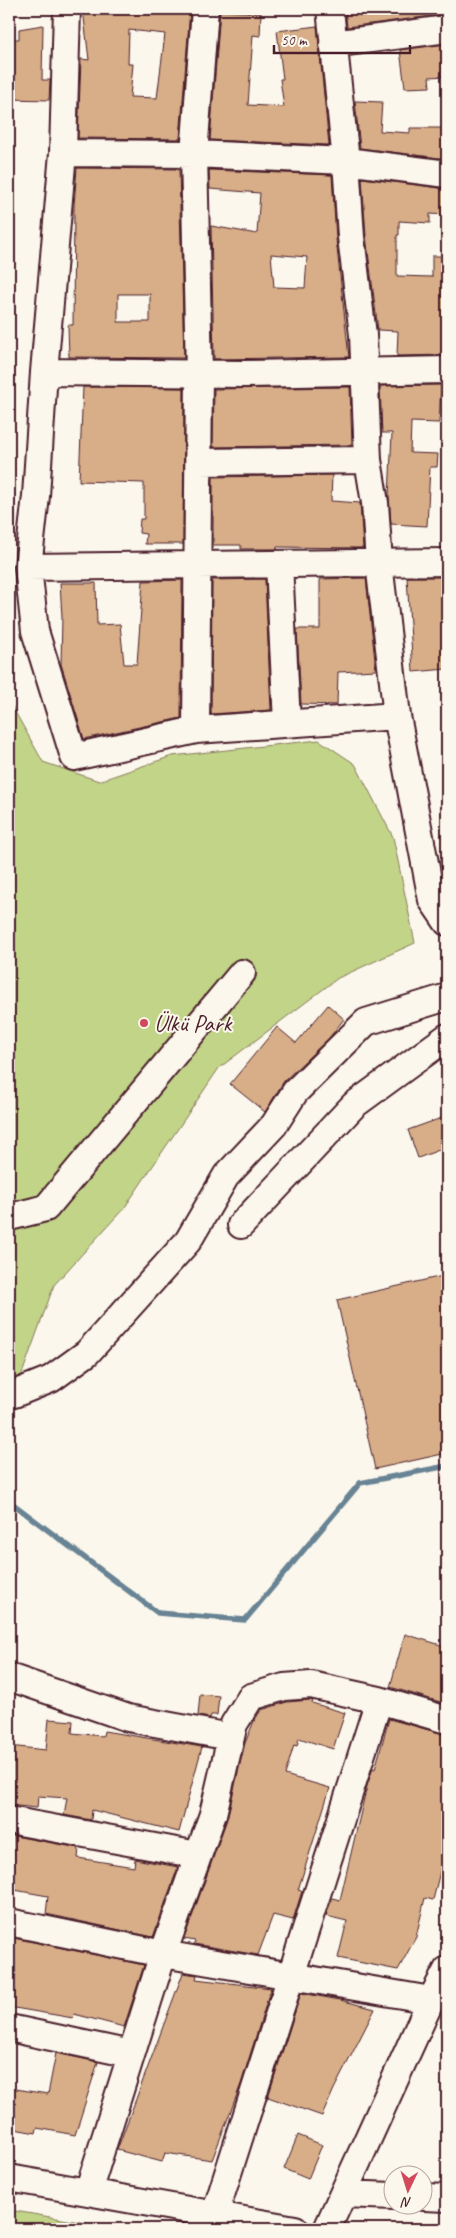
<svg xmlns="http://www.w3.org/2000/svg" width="456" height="2238" font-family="Caveat,sans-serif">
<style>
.green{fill:#c2d488;stroke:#867a5a}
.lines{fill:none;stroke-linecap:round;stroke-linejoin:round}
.stream{stroke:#678394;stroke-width:5.5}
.building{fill:#d7ae88;stroke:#4a1f2b;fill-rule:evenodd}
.minor-casing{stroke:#4a1f2b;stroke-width:30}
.minor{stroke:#fbf7ec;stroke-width:26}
.poi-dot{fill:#d1495b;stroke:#fbf7ec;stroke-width:2}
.labels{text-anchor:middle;stroke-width:4;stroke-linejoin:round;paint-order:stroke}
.poi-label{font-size:24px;fill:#4a1f2b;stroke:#fbf7ec;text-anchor:start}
</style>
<rect width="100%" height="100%" fill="#fbf7ec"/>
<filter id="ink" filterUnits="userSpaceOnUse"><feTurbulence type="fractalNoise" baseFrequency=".02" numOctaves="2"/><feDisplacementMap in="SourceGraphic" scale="10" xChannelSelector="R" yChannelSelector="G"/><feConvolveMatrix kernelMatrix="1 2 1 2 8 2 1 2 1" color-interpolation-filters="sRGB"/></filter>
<g filter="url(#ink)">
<!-- green -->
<path class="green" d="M9 701 43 762 99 781 172 756 319 740 355 764 393 837 415 943 338 978 219 1068 125 1207 54 1285 9 1410Z
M9 2210 121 2229H9Z"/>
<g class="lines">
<!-- stream -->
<path class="stream" d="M9 1501 158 1613 245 1620 360 1483 447 1466"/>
</g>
<!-- building -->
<path class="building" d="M83 9H190L180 139 78 138 81 59 89 60ZM129 30 165 34 157 98 130 97 133 64H128Z
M345 9H447V14L347 27Z
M220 11 261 13 260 36 253 35 248 105 284 107 280 79H283L277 31 317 26 329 145 210 140Z
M43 25 42 80H50L49 100 9 99V39H19V29Z
M447 44V76L429 77 430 87 405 88 400 50Z
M355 101 382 102 380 131 410 133V128H447V159L360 148Z
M77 168 179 169 184 358 69 357 68 325H73L74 205ZM118 294H150V322H118Z
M209 170 332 175 336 239 349 357 214 359 211 226 257 234 260 193 210 189ZM271 254 307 257 305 288 274 287Z
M362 178 447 189V215L430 214V223L399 221V235H397V276L432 277V256H447V355L397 356 398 331 378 330 366 236Z
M441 385 439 423 411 422 410 453 438 454 437 467H430L427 526 391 524 389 496 392 433H382L380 386Z
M83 387 184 388 183 544H145L146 534 139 533 140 519H144V483L79 481Z
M350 387 352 445 213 447 214 389Z
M332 475 331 501 360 503 363 548 277 547V549H241V545H213V477Z
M407 577H447V669L413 672Z
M366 578 376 670 338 672 337 705 301 704 297 629H320V579Z
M265 579 271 710 211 714 212 580Z
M182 580 181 718 84 739 61 664 62 617 60 583H96L97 625 120 624 124 664H137L143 581Z
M328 1005 344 1019 329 1038 284 1081 265 1112 230 1084 277 1027 296 1043Z
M447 1116V1147L418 1158 408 1130Z
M447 1275V1453L375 1469 337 1300Z
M405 1634 447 1647V1704L390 1687Z
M200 1694 219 1696 217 1715H211L210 1718 198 1716Z
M310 1700 313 1701 312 1703 345 1713 333 1749 299 1738 297 1746 294 1745 285 1775 330 1788 298 1890 302 1891 293 1920 273 1915 258 1955 194 1944 195 1941 184 1939 227 1819 245 1743 254 1721 261 1710 287 1702Z
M49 1719 73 1721 72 1733 103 1736 104 1731 202 1747 179 1832 92 1810 91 1820 64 1815 67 1798 38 1796 37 1808 9 1805V1746L46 1750Z
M389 1719 447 1735V1860L443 1859 433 1900 425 1898 416 1937 398 1970 338 1958 347 1921 326 1916 332 1898 340 1900 367 1786 373 1768 375 1769Z
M9 1835 79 1848 78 1858 134 1867 135 1859 178 1867 153 1937 46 1914 48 1896 9 1889Z
M9 1937 144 1965 124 2027 74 2014 73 2018 9 2007Z
M183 1973 197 1975 196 1979 271 1988 241 2084 212 2160 165 2153 162 2162 117 2150Z
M301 1993 340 2000 375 2009 334 2089 322 2116 268 2097Z
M56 2053 98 2062 75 2135 37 2128 36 2133 9 2128V2088L48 2094Z
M298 2135 322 2145 308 2179 284 2169Z"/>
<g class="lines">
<!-- minor casing -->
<g class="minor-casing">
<path id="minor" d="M67 9 63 153 44 372 36 496 28 567 35 631 74 757 196 730 397 716
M330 9 346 161 351 237 363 335 368 460 375 503 379 563 397 716 432 900 447 922
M333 44 447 29
M63 153 194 154 346 161 447 174
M44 372 244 374 447 370
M199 462 368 460
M279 564 287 723
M28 567 447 562
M196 730 199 373 194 154 205 9
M14 1216 46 1208 242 973
M241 1225 354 1105 447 1037
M9 1394H14L51 1379 87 1353 188 1241 226 1176 274 1125 295 1092 366 1022 447 997
M9 1677 128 1718 230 1737
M9 1820 198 1855
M9 1922 163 1954 431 2000
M9 2028 131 2054
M9 2178 295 2229
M88 2192 163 1954 213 1814 234 1724 251 1697 284 1687 311 1685 379 1700 447 1720
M343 2194 394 2196
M424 2197 447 2198
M215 2214 379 1700
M327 2229 431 2000 447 1970"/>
</g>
<!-- minor -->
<use href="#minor" class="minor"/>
</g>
</g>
<!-- markers -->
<circle class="poi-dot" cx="144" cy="1023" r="5"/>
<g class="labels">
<!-- poi labels -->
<g class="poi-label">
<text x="154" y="1031">Ülkü Park</text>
</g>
</g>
<!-- margin -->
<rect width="456" height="2238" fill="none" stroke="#fbf7ec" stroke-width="30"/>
<rect x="15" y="15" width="426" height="2208" fill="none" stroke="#4a1f2b" stroke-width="2" filter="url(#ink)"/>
<!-- north arrow -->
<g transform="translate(408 2190) rotate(184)"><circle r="24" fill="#fbf7ec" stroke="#b4a19f"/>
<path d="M0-4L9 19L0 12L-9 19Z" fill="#d1495b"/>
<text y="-8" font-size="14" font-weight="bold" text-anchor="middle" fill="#4a1f2b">N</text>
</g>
<!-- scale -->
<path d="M274 45v8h136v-8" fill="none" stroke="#4a1f2b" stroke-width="2.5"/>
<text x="281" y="45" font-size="15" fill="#4a1f2b" stroke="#fbf7ec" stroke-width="4" paint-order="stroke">50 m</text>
</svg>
